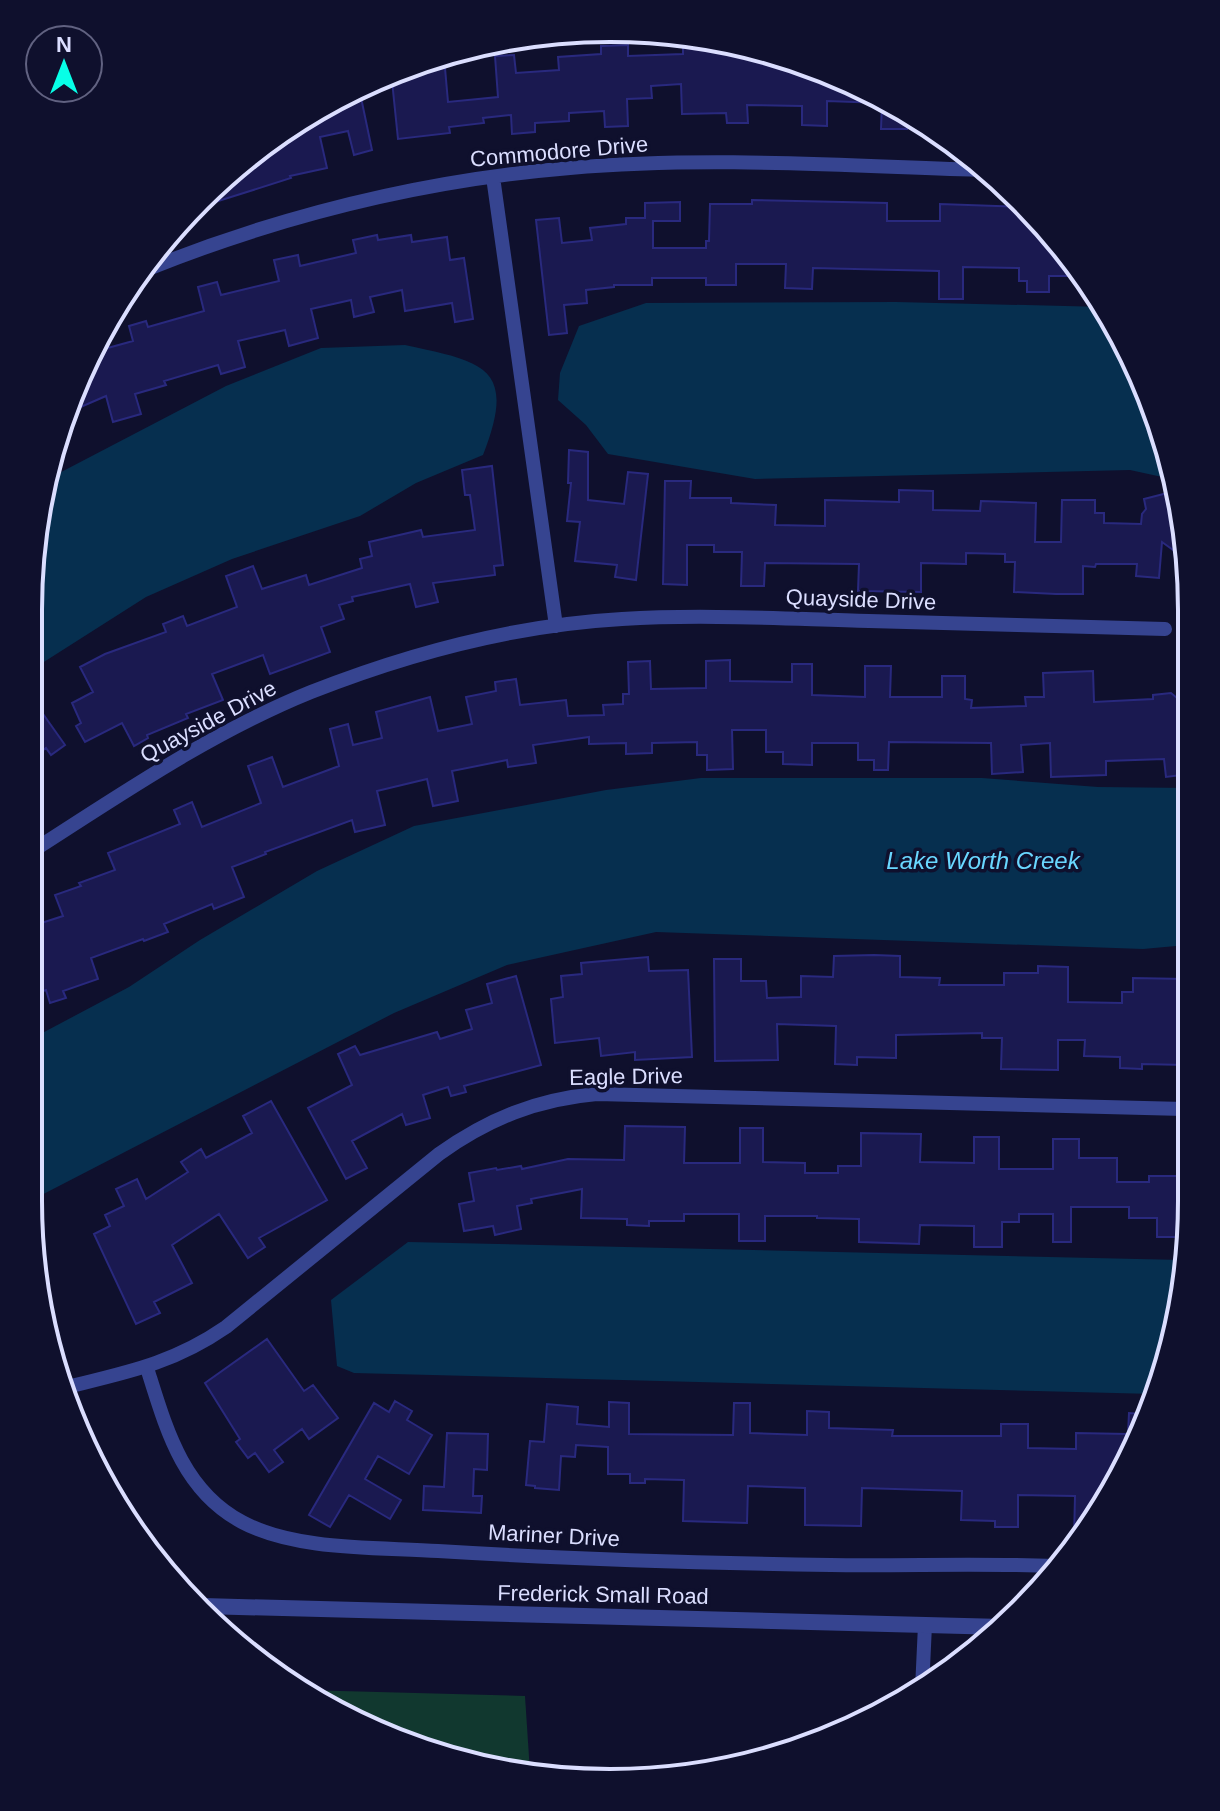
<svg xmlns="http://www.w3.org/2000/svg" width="1220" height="1811" font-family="Arial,sans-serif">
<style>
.green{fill:#11382f}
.water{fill:#062f4f}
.building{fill:#1a1950;stroke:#29297e;stroke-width:2}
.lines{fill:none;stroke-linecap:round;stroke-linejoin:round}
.minor{stroke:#364490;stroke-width:14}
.tertiary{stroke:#364490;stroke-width:16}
.labels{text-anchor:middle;stroke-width:7;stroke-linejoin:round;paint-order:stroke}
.street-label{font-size:22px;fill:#dbdeff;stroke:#0f102d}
.water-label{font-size:24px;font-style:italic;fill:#69d7ff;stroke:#0f102d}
.rim{fill:none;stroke:#dbdeff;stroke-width:4}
</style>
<rect width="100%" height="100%" fill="#0f102d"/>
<!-- green -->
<path class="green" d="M303 1690 525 1696 530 1772 388 1739Z"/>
<!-- water -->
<path class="water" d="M896 302 1105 307 1148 387 1176 480 1130 470 755 479 608 454 586 425 558 400 560 373 579 326 646 303Z
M405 345C483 362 518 366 483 455L416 483 360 516 232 559 146 597 36 667 39 497 44 481 226 386 321 348Z
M701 778H982L1098 787 1189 788 1187 945 1143 949 656 932 507 965 394 1013 28 1202 31 1039 129 987 200 940 317 871 414 826 606 790Z
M408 1242 1182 1260 1181 1314 1154 1394 354 1373 337 1366 331 1300Z"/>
<!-- building -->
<path class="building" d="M714 38 745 46V54L775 55 832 72 907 112V129H881L882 103 827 101V126L802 125V106L747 105 748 123H727L726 113 682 114 681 84 651 86 652 98 627 99 628 126 605 127 604 111 569 113V121L535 123V132L512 134 511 115 483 118 484 123 449 127 450 133 398 139 391 71 445 68 448 102 498 97 495 56 514 55 516 73 559 70 558 57 601 54V46L628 45V56L683 54V44L714 43Z
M359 88 372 150 354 155 348 131 320 137 327 168 290 176 291 178 190 210 198 199 286 126Z
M752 200 887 203V221H940V204L1028 207 1086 276H1049V292H1027V281H1019V268L963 267V299H939V271L813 268 812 289 785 288 786 264H736V285H706V278H652V285H614V287L586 290 587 303 564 305 567 333 549 335 536 220 559 218 562 243 592 240 590 228 626 224V218H645V203L680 202V221H653V248H706V241H709L710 204H752Z
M377 235 378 240 411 235 412 242 447 237 450 260 464 258 473 319 455 322 452 303 405 311 402 290 370 297 374 312 354 317 351 300 311 309 318 338 289 346 285 330 238 341 245 367 221 374 218 365 164 381 166 385 135 394 141 414 113 422 106 396 67 413 88 352 100 336 104 349 133 341 129 326 146 321 148 327 204 311 198 287 217 282 221 295 279 281 274 260 298 255 300 266 356 253 353 240Z
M569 450 588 452V500L624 504 628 472 648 474 636 580 615 577 617 565 575 561 580 522 567 521 571 483H568Z
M492 466 503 565 494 566 495 575 433 583 438 602 416 607 410 584 352 597 353 601 339 605 344 619 321 627 330 652 270 674 263 655 212 674 223 700 186 714 188 718 147 735 148 738 134 746 122 723 85 742 76 726 81 723 72 703 93 692 80 667 105 654 166 632 163 624 183 616 187 626 237 607 226 576 253 566 262 589 306 575 309 585 362 568 360 559 372 556 369 542 421 530 423 537 475 530 470 495H465L462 470Z
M665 481H691L690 498H731V503L776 505 775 525 825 526V500L899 502V490L933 491V510L980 511 981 501 1036 503 1035 542H1061L1062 500H1095V513H1104V523L1141 524 1142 514 1146 509 1144 499 1179 490 1187 560 1162 542 1159 578 1136 576 1137 564H1096L1095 567 1083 566V594H1056L1014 592 1015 562H1005V554L966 553V564L921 563V592L858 591 859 564 765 563 764 586H741L742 552H714V545H687V585L663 584Z
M730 660V681L792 682V664H812V695L865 697V666H891L890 697H942V676H965V699L972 700 971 708 1026 706 1025 697H1044L1043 673 1093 671 1094 702 1153 699V695L1171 693 1177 698 1191 697 1189 774 1166 777 1164 759 1106 761V775L1051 777 1050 743 1021 745 1023 772 992 774 991 743 889 742 888 770H874V760H858V743H812V765L783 764V752H766V730H732L733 769 707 770V755H697V742L652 743V753L626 754V743L589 744V737L533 745 536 763 508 767 507 760 452 771 458 801 433 806 427 779 377 791 385 825 355 832 352 820 265 852 266 854 232 867 244 897 214 909 212 904 164 924 168 932 144 941 143 939 91 958 98 979 63 991 66 998 50 1003 46 990 31 995 32 926 63 916 55 895 81 886 79 883 115 870 108 853 180 824 174 810 192 802 202 827 261 803 248 766 272 757 283 787 339 766 330 729 348 724 353 745 382 738 376 712 430 697 438 731 472 724 466 697 496 691 495 682 516 679 520 705 566 700 568 716 604 715 603 705 623 704V694H629L628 662 650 661 651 689 706 688V661Z
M36 704 65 745 51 755 46 748 35 756Z
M874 955 900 956V977L940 978 939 985H1004V973H1038V966L1068 967V1002L1122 1003V992H1133V978L1185 979V1065L1142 1064V1069L1120 1068V1057L1084 1056 1085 1040H1058V1070L1001 1069 1002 1038H982V1033L896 1035V1058L857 1057V1065L835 1064 836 1026 777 1024 778 1060 715 1061 714 959H741V981H766L767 998 801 997V976L833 977 834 956Z
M648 957 649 971 688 970 692 1057 635 1060V1052L601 1056 599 1038 555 1043 551 999 563 997 561 976 582 974 581 963Z
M516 976 541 1065 464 1086 466 1092 451 1096 448 1087 423 1095 430 1118 406 1125 402 1114 352 1141 367 1168 346 1179 308 1108 352 1085 338 1054 355 1046 360 1055 437 1032 440 1039 472 1029 466 1010 492 1003 487 984Z
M271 1101 327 1200 259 1238 265 1247 248 1258 219 1214 172 1245 192 1283 154 1302 160 1313 136 1324 94 1234 110 1226 105 1215 124 1206 116 1189 137 1179 146 1199 188 1172 181 1162 201 1149 206 1158 252 1133 243 1116Z
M625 1126 685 1127 684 1163H740V1128H763V1162L805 1163V1173H838V1166H861V1133L921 1134 920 1162 974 1163V1137H999V1169H1053V1139H1079V1158H1117V1182H1149V1176H1183L1182 1237H1157V1218H1129V1207H1071V1242H1053V1214H1019V1222H1002V1247H974V1226L920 1225 919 1244 859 1242V1219L817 1218V1216H765V1241H739V1214H684V1221H649V1226L627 1225V1219L581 1218 582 1189 531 1199 532 1203 517 1206 521 1229 495 1235 493 1226 464 1231 459 1204 474 1201 469 1173 496 1168 497 1170 521 1166 522 1169 568 1159 624 1160Z
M267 1339 304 1391 313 1385 338 1418 309 1439 302 1429 274 1450 283 1462 269 1472 255 1453 248 1458 236 1442 240 1439 205 1383Z
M395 1401 412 1411 407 1420 432 1435 409 1474 378 1456 365 1479 401 1500 390 1519 349 1495 330 1527 309 1515 374 1403 389 1412Z
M609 1402 629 1403V1434L733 1435 734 1403H750V1433L807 1435V1411L829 1412V1428L893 1430 892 1436H1001V1424H1028V1448L1076 1449V1433L1128 1434 1129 1413 1142 1414V1429L1132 1459 1074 1539 1075 1496 1018 1495V1527H995V1521L961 1520 962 1491 862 1488 861 1526 805 1525V1488L748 1486 747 1523 683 1521 684 1480 645 1479V1483H630V1474H608V1447L576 1445 575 1457 561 1456 559 1490 535 1488V1486L526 1485 530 1441 544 1442 547 1404 578 1407 577 1424 609 1427Z
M447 1433 488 1434 487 1470 474 1469 473 1496H482L481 1513 423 1510 424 1486 444 1487Z"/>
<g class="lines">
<!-- minor -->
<path class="minor" d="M493 177 556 626
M148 269C283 215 425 180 570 168 708 156 848 166 987 170
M34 850C123 793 212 732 311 692 410 653 516 625 622 619 704 614 787 619 869 621 968 624 1066 626 1165 629
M147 1368C166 1428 182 1490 242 1522 296 1551 378 1547 438 1551 569 1559 700 1563 831 1565 906 1566 981 1563 1055 1566
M59 1389C123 1373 171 1365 226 1327L439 1154C488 1119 537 1099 597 1094L1184 1109
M922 1689 925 1625"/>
<!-- tertiary -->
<path class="tertiary" d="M203 1606 1003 1627"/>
</g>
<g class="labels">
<!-- street labels -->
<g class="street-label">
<text transform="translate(559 151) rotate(-5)" y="8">Commodore Drive</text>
<text transform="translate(861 599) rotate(2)" y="8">Quayside Drive</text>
<text transform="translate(208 721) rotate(-28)" y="8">Quayside Drive</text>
<text transform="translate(626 1076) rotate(-1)" y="8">Eagle Drive</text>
<text transform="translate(554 1535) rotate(3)" y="8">Mariner Drive</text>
<text transform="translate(603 1594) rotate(1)" y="8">Frederick Small Road</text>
</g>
<!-- water labels -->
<g class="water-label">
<text x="983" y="869">Lake Worth Creek</text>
</g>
</g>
<!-- crop -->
<path d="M0 0H1220V1811H0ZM610 42H610A568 568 0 0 1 1178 610V1201A568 568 0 0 1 610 1769H610A568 568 0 0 1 42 1201V610A568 568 0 0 1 610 42Z" fill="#0f102d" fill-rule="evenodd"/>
<path class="rim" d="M610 42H610A568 568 0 0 1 1178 610V1201A568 568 0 0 1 610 1769H610A568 568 0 0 1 42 1201V610A568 568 0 0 1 610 42Z"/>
<!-- north arrow -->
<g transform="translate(64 64)"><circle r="38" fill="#0f102d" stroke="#616281" stroke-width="2"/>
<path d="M0-6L14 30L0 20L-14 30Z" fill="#07ffe7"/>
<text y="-12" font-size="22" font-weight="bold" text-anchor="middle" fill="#dbdeff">N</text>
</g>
</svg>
